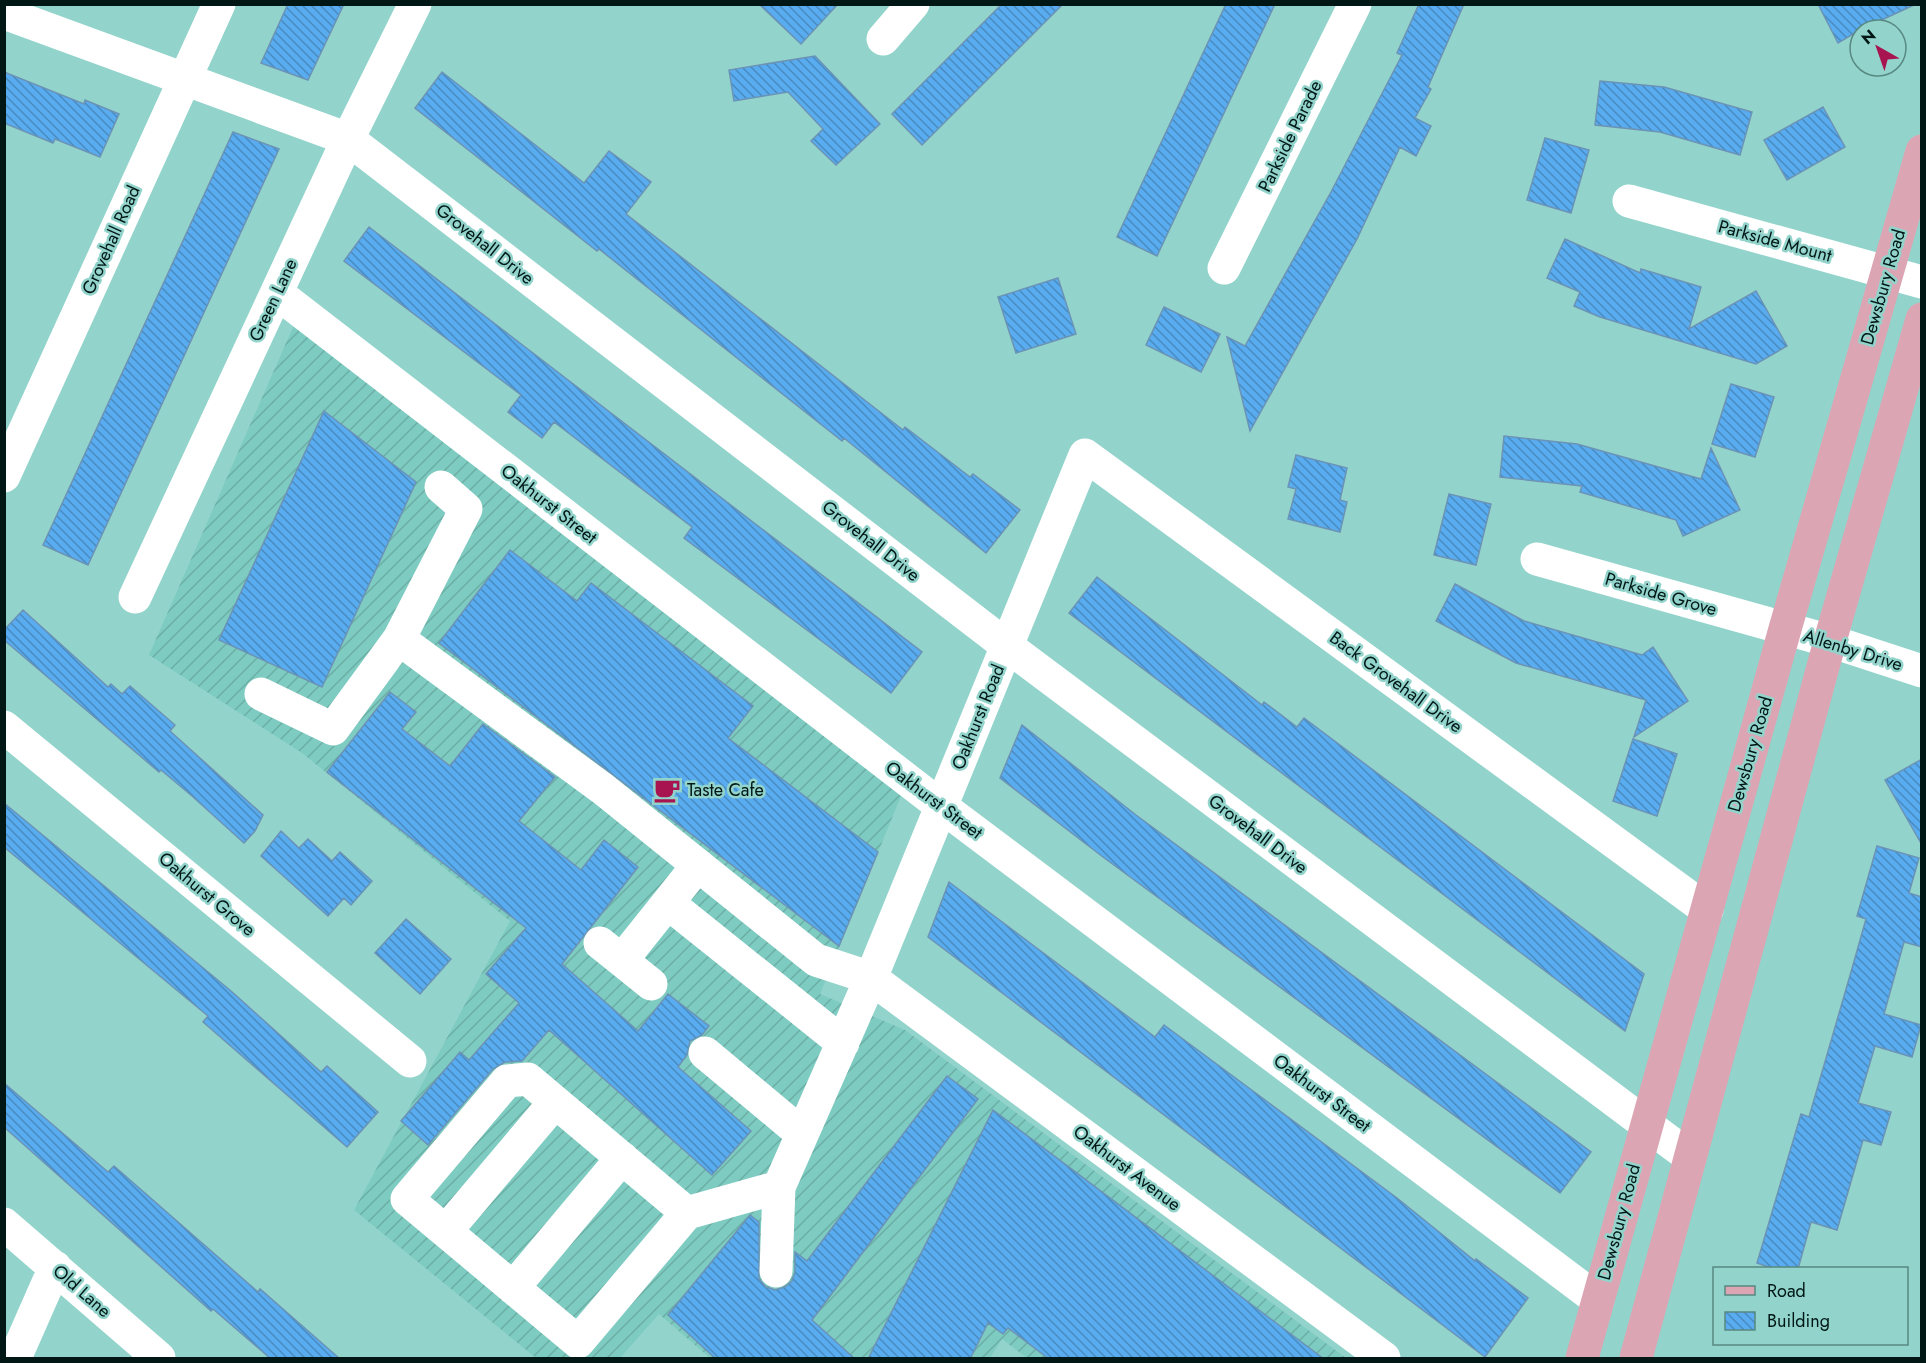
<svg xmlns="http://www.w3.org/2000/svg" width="1926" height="1363" font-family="Jost,sans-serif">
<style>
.industrial{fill:url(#industrial-furrows)}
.building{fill:url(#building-back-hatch);stroke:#6b93b6;stroke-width:1.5}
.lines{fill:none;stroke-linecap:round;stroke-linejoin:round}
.minor{stroke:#fff;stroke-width:33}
.major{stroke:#dca5b3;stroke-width:33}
.labels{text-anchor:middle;stroke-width:5;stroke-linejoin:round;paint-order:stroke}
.street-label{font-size:18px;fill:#001715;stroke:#92d4cb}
.poi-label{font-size:18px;fill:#001715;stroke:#92d4cb;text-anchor:start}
</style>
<defs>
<pattern id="industrial-furrows" width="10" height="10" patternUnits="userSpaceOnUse" patternTransform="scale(1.5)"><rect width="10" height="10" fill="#7ecbc1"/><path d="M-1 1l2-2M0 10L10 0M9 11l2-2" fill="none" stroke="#6baea5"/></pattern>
<pattern id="building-back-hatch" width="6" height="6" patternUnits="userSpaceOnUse" patternTransform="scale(1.5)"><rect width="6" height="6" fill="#59acef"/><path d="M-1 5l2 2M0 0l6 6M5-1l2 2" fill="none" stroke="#478bc0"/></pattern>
</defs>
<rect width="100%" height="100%" fill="#92d4cb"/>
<!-- industrial -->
<path class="industrial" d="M297 318 901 796 820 994 905 1030 1346 1358H1027L1002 1339 990 1358H710L659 1314 620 1358H536L354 1210 510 921 302 753 149 655Z"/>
<!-- building -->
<path class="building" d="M288 4H344L308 80 261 63Z
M759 4H838L801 44Z
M1002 4H1063L922 145 892 114Z
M1226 4H1275L1157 256 1117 237Z
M1419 4H1464L1428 87 1431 89 1415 118 1431 126 1416 156 1400 147 1357 239 1250 431 1227 337 1245 346 1331 192 1402 55 1397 53Z
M1818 4H1916L1860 30 1838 43Z
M815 56 880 124 836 165 811 141 823 129 788 92 734 101 729 70Z
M4 72 84 104 85 100 119 114 100 157 55 139 53 143 4 123Z
M442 72 584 183 609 151 651 182 626 214 903 430 905 427 970 477 973 474 1020 510 986 553 844 438 842 441 599 249 597 251 415 108Z
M1600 81 1664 87 1752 112 1740 155 1660 132 1595 125Z
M1823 107 1845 147 1787 180 1764 140Z
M233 132 279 149 88 565 43 545Z
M1545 138 1589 150 1571 213 1527 200Z
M369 227 922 652 891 693 684 538 692 527 554 422 542 438 508 412 521 395 344 261Z
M1565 239 1640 273 1641 269 1701 287 1689 329 1756 291 1787 346 1756 364 1600 317 1574 306 1580 292 1547 278Z
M1058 278 1076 334 1016 353 998 297Z
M1164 307 1220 334 1201 372 1146 345Z
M1731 384 1774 397 1755 457 1712 444Z
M324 411 416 482 322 687 219 640Z
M1504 436 1577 444 1701 479 1711 448 1740 510 1683 536 1676 520 1580 492 1582 486 1500 477Z
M1296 455 1347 468 1340 500 1347 502 1340 532 1288 519 1296 489 1288 487Z
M1449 494 1491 504 1476 565 1434 555Z
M510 550 577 601 591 583 753 706 728 738 878 852 839 946 439 643Z
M1097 577 1262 705 1264 702 1297 727 1304 718 1644 974 1625 1031 1069 613Z
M1455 584 1524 621 1642 655 1653 647 1688 701 1634 737 1646 700 1516 663 1436 621Z
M23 610 108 687 111 684 122 694 130 686 175 725 170 731 263 815 255 831 244 843 192 796 161 770 159 772 4 640V630Z
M390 692 416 712 402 729 450 766 483 724 555 777 519 821 581 870 604 840 638 867 562 964 638 1031 668 994 709 1026 702 1035 690 1041 687 1055 678 1067 751 1131 712 1175 549 1030 522 1061 505 1062 493 1069 428 1145 401 1121 460 1052 469 1060 519 1003 486 974 526 928 327 772Z
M1022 725 1136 815 1591 1152 1560 1193 1103 857 1000 778Z
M1633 739 1677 754 1657 816 1613 801Z
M1922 759V845L1885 780Z
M4 803 231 991 321 1072 327 1066 378 1112 347 1147 203 1022 208 1016 4 847Z
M281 831 299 848 308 839 332 861 340 852 372 881 351 905 344 898 328 916 261 856Z
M1877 846 1919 858 1909 893 1922 897V947L1904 942 1884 1014 1921 1025 1912 1057 1875 1046 1858 1103 1891 1112 1881 1145 1863 1140 1837 1230 1811 1222 1798 1269H1774L1757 1263 1801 1114 1809 1117 1851 972 1866 919 1857 916Z
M949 882 1155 1037 1164 1025 1397 1198 1475 1261 1476 1259 1528 1298 1485 1357 928 937Z
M406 919 451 959 420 994 375 953Z
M947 1076 978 1099 812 1320 855 1359H716L668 1315 750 1215 759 1222V1279L766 1287 775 1290 785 1287 792 1281 795 1272V1252L807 1261Z
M4 1083 108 1172 114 1166 258 1292 260 1289 340 1359H271L213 1309 211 1311 4 1127Z
M993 1110 1324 1359H1049L1008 1328 1003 1334 988 1323 970 1359H868Z"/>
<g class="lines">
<!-- minor -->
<path class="minor" d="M4 13 348 139 1007 646 1690 1157
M883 39 913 4
M1629 201 1922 282
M1224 268 1355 4
M277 293 941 806 1598 1300
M4 476 219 4
M441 487 466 509 399 639 603 789 816 960 871 978 1384 1358
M1537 559 1830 641 1922 671
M135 597 348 139 415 4
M261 694 333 729 399 639
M4 727 410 1061
M668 903 843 1043
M600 943 651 984
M622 960 698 865
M705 1053 802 1134
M528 1079 687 1213 578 1342 407 1199 507 1081Z
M687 1213 779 1187 871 978 1085 455 1707 910
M4 1224 159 1358
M446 1231 555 1102
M776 1271 779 1187
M513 1288 622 1158
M15 1358 55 1267"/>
<!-- major -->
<path class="major" d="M1582 1358 1785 629 1922 151
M1636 1358 1830 641 1922 319"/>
</g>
<!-- icons -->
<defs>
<g id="cafe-bare" transform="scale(2.07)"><path d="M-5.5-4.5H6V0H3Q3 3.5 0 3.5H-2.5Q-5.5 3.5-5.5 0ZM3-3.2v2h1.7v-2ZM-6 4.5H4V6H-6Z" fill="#a7144f" stroke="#92d4cb" stroke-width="2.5" paint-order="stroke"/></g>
</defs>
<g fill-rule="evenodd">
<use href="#cafe-bare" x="667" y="790"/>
</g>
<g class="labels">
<!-- street labels -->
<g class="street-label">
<text transform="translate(1290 136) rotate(-64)" y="6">Parkside Parade</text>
<text transform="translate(111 240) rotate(-66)" y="6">Grovehall Road</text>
<text transform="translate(1775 241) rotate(15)" y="6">Parkside Mount</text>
<text transform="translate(485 244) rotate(38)" y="6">Grovehall Drive</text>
<text transform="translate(1883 287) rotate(-74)" y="6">Dewsbury Road</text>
<text transform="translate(273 300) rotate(-65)" y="6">Green Lane</text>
<text transform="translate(549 504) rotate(38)" y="6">Oakhurst Street</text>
<text transform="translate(871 541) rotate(38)" y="6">Grovehall Drive</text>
<text transform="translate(1661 594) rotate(16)" y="6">Parkside Grove</text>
<text transform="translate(1853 650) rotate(17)" y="6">Allenby Drive</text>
<text transform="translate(1396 682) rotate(36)" y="6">Back Grovehall Drive</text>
<text transform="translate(978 717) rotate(-68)" y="6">Oakhurst Road</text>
<text transform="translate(1750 754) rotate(-74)" y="6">Dewsbury Road</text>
<text transform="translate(934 800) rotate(37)" y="6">Oakhurst Street</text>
<text transform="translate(1258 834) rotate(37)" y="6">Grovehall Drive</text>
<text transform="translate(207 894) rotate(40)" y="6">Oakhurst Grove</text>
<text transform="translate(1322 1093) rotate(37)" y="6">Oakhurst Street</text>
<text transform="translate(1127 1168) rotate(37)" y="6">Oakhurst Avenue</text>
<text transform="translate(1619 1222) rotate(-75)" y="6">Dewsbury Road</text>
<text transform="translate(82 1291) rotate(41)" y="6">Old Lane</text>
</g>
<!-- poi labels -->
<g class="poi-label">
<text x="687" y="796">Taste Cafe</text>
</g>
</g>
<!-- border -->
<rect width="1926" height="1363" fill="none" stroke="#001715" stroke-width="12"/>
<!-- legend -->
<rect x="1713" y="1267" width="195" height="78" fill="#92d4cb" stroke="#588882" stroke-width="1.5"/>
<rect x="1725" y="1286" width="30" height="9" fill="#dca5b3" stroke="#588882" stroke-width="1.5"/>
<text x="1767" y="1297" font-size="18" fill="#001715">Road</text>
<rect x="1725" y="1312" width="30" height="18" fill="url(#building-back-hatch)" stroke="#588882" stroke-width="1.5"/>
<text x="1767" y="1327" font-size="18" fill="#001715">Building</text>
<!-- north arrow -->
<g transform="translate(1878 48) rotate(320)"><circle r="28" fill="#92d4cb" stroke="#588882" stroke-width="1.5"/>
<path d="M0-4.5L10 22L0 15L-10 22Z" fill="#a7144f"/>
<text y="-9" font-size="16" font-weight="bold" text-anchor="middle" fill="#001715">N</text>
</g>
</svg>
